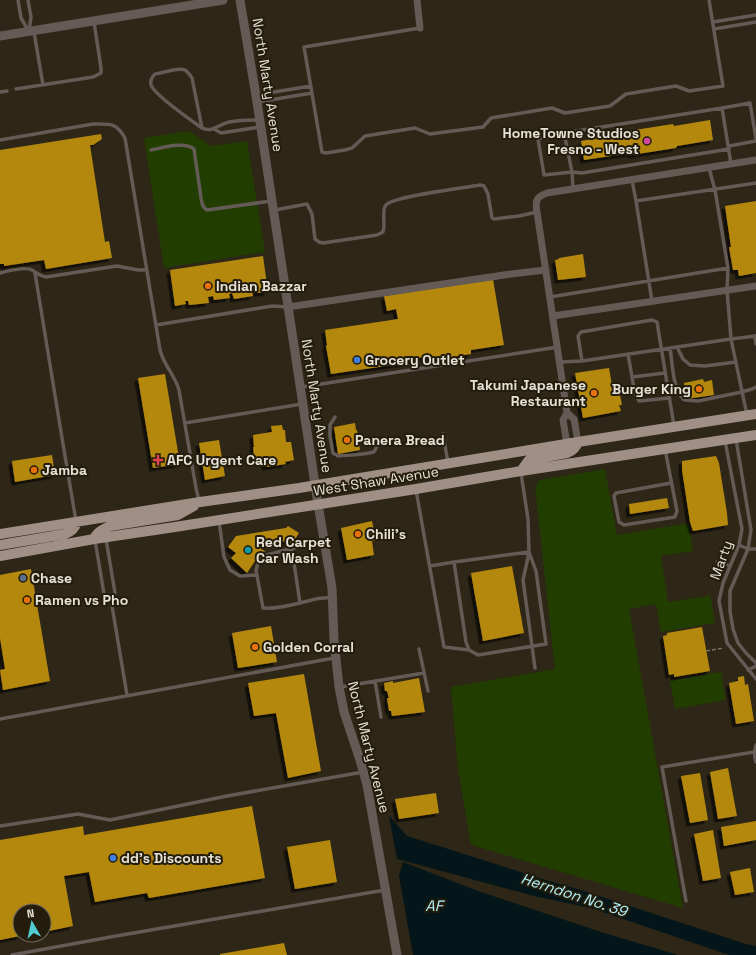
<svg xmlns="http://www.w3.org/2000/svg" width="756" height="955" font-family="'Space Grotesk',sans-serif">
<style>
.green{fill:#213e00}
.water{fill:#041619}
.building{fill:#b38811;filter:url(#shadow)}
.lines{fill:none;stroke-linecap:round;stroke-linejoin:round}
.path{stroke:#7c7567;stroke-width:1.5;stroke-dasharray:4 2;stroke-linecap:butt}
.service{stroke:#645b56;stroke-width:3.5}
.minor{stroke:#645b56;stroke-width:7}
.tertiary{stroke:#645b56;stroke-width:9}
.primary{stroke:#a08f84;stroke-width:10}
.hotel-dot{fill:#d1479c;stroke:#241d0c;stroke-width:1.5}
.food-dot{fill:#e8710a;stroke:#241d0c;stroke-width:1.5}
.shop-dot{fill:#3f7fe0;stroke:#241d0c;stroke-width:1.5}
.health-dot{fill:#e0444e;stroke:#241d0c;stroke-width:1.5}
.culture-dot{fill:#0f9aa8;stroke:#241d0c;stroke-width:1.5}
.service-dot{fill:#5c6f8a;stroke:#241d0c;stroke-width:1.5}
.labels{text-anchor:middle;stroke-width:4;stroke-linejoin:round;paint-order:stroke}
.street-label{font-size:14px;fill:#e6e1d6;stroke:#241d0c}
.poi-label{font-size:14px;font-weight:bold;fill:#e6e1d6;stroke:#241d0c;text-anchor:start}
.water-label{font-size:15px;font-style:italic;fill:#b2f0fa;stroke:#241d0c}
</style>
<defs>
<filter id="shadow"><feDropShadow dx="-3.5" dy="3.5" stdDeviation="0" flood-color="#0009"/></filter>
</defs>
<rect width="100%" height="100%" fill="#2e2616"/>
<!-- green -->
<path class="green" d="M189 131 211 146 247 141 265 252 164 268 144 138Z
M605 469 617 535 689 523 693 551 661 556 668 602 709 596 710 594 715 623 661 632 656 604 629 609 683 908 471 845 458 769 451 687 555 669 535 487 540 480Z
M721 672 726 700 675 709 670 681Z"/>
<!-- water -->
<path class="water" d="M389 816 407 836 546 880 584 891 746 944 756 946V955H729L591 908 534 896 397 859Z
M403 862 478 891 601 932 678 955H413L399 876Z"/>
<!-- building -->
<path class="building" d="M710 120 713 140 677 146 676 148 631 155V153L584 160 581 141 628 133V131L673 124 674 126Z
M101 134 102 139 93 145H90L105 242 109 241 112 258 46 269 44 260 4 266V264H0V150Z
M756 201V273L739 276 738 270H733L729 247H731L725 206Z
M583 254 586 277 558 280 555 260 559 259V258Z
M263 256 268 292 257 293V290H252L253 296 234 299 232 293 229 294 230 298 214 300 213 296 208 297 209 303 189 305 188 301H185L186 304 175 306 170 270Z
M493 279 504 345 471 350V354L433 360 432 356 405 360 406 363 331 374 326 346 327 345 325 330 398 319 396 309 387 311 384 296Z
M609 368 614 396 620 395 622 405H619L621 411 583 418 575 373Z
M165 374 180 464 153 468 138 378Z
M703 379 704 382 712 380 714 395 686 399 684 383Z
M355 423 356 430H357L360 450 338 454 334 427Z
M282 425 283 430H285L286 442H291L294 460 285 462 286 464 266 467 264 458H259L254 456 253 447H254L253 435 272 432 271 426Z
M219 440 225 476 205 480 199 443Z
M52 455 55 475 15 482 12 461Z
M716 456 719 463 727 513 728 525 693 531 690 522 682 470V461Z
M667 498 669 508 630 514 629 504Z
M372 521 376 540 372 541 374 555 347 560 341 528Z
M288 526 299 533 292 544 287 541 264 545 261 549 265 551 258 560 257 558 247 573 231 558 236 553 228 547 236 536 286 528Z
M512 566 524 633 483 641 471 573Z
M31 569 50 681 3 690 0 670 5 669 0 638V575Z
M271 626 277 662 238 668 232 633Z
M702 627 710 671 674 677V674L669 675 663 636 667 635V633Z
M304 674 321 771 288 778 276 713 254 716 248 683Z
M744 676 745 685 748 684 754 721 736 724 729 683 738 681V677Z
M419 678 425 712 392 716 391 711H389L387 698H389L387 691H385L384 683 393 681V683Z
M728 768 737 816 718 819 710 772Z
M700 773 708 820 690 823 681 776Z
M436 793 439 813 399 819 395 799Z
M252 806 265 878 149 898 147 893 95 902 89 872 64 876 73 926 44 932V911H20V936L0 940V840L83 826 84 835Z
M756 821V840L724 846 721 827Z
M713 830 721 878 703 881 694 834Z
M330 840 337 882 295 889 287 847Z
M750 868 754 892 735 895 730 872Z
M284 943 287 955H220V954Z"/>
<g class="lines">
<!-- path -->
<path class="path" d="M706 651 724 648"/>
<!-- service -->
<path class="service" d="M18 0 21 18 28 30
M28 0 31 17 29 31
M713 22 756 15
M420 28 304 47 322 152 326 153 345 150 352 148 365 136 415 128 430 134 483 127 491 118 552 108 565 113 610 106 626 94 676 86 689 91 723 86 709 0
M714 29 756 22
M34 32 43 85
M16 89 93 77 101 73V68L94 22
M0 92 7 91
M256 95 311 86
M258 102 312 93
M722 108 750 103 756 139
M202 128 192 78C190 75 188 72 185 70 179 67 162 73 155 74 152 77 150 81 151 85 154 94 192 121 202 128 213 133 219 124 229 122 239 120 249 120 259 120
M214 129 221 133 260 127
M564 133 722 108 731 164
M0 140 93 124C110 124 116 122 125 138L160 350C164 366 175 375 179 390L196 488 199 501
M729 146 756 141
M151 150C162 148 184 141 194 149L201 198C202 203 202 207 207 210L271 201
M709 168 715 190 728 268 727 290 731 339 747 415
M632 180 636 201
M573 189 572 172 564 133 538 139 544 175 572 172 582 173 729 149
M275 210 307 204 312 214 315 239 319 242 323 243 377 235 383 232C386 224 381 210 386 205 393 196 465 188 480 185L484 186 488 194 492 218 494 219 519 216 537 212
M0 273C8 271 25 266 32 270 38 273 38 276 46 277L117 266 138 270H147
M35 273 62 438 76 521
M550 297 728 268
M652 301 636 201 756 183
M156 325 272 306 287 307
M755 336 756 344
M677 347 683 359 690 365 705 366 736 362
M670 348C673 366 672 387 684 400L698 401 742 392 752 389 756 387
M628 354 635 394 639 401 669 398
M582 361 578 336 581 332 652 320 657 322 674 426
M560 362 582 361 731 339 756 336
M632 377 665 373
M302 387 558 347
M335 417 330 425V436L333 453 338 456C350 455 362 455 374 452L379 443
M185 423 302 404
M443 434 448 463
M736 439 751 530 748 549 730 591V611L733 629 738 643 746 653 756 663
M725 441 742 529 739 545 723 583 719 601 727 643 756 679
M665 449 677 511 675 517 624 525 619 522 614 496 616 493 671 483
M416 490 444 647 469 650 466 642 454 562 529 552 528 519 521 473
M219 521 224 557 230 570 240 576 257 575
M95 540 104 594 111 600 115 593 106 539
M324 540 263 556 258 563 256 570 263 608C275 609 288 606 300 603 313 600 318 597 331 598
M739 545 748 549H756
M292 550 300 603
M529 553 523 580 535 668
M717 562H720L730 566
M430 566 454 562
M111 600 127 695
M419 649 428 691
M469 650 478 655 546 644 536 571 529 552
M748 670 756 666
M375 681 381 717
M340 687 424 673
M0 719 334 658
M756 745C754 751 754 756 756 762
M0 826 78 814 110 820 227 796 363 772
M686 901 662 767 754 752
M12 955 116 936 385 890"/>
<!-- minor -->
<path class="minor" d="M417 0 420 28
M288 307 511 274 546 270
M553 316 756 286
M578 442 574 419 567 413 537 212C535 201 536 197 547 193L756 160
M567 444 563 420 567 413"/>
<!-- tertiary -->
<path class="tertiary" d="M240 0 257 102 318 504 332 588 334 640 339 687 344 712 360 760 367 785 397 955
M0 36 223 0"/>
<!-- primary -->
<path class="primary" d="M521 471 529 460 567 453C573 451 576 448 578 442
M0 534 200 502 299 488 578 442 756 414
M94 539C97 532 103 529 110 526L178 515 194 506
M0 545 65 534C71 532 75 529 77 522
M0 556 94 539 175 527 416 489 521 471 756 435"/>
</g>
<!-- markers -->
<circle class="hotel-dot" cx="647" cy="141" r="4"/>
<g class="food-dot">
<circle cx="208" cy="286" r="4"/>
<circle cx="699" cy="389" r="4"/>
<circle cx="594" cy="393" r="4"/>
<circle cx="347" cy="440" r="4"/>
<circle cx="34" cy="470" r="4"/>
<circle cx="358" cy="534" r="4"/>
<circle cx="27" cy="600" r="4"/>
<circle cx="255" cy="647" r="4"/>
</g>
<g class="shop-dot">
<circle cx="357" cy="360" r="4"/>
<circle cx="113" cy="858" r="4"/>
</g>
<path class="health-dot" d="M156 454h4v4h4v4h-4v4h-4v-4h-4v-4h4z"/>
<circle class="culture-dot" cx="248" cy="550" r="4"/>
<circle class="service-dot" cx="23" cy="578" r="4"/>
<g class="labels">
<!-- street labels -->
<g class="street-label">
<text transform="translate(268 85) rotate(81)" y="5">North Marty Avenue</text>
<text transform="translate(317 406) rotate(81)" y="5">North Marty Avenue</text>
<text transform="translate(376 481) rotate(-9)" y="5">West Shaw Avenue</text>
<text transform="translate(721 560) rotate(-70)" y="5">Marty</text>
<text transform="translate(369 747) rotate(76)" y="5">North Marty Avenue</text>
</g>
<!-- poi labels -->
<g class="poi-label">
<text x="639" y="138" text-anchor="end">HomeTowne Studios<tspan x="639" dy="16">Fresno - West</tspan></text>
<text x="216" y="291">Indian Bazzar</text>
<text x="365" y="365">Grocery Outlet</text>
<text x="586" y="390" text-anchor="end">Takumi Japanese<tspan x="586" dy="16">Restaurant</tspan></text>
<text x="691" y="394" text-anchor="end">Burger King</text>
<text x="355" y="445">Panera Bread</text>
<text x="167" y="465">AFC Urgent Care</text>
<text x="42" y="475">Jamba</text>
<text x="366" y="539">Chili's</text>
<text x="256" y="547">Red Carpet<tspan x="256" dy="16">Car Wash</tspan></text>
<text x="31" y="583">Chase</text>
<text x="35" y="605">Ramen vs Pho</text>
<text x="263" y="652">Golden Corral</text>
<text x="121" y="863">dd's Discounts</text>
</g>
<!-- water labels -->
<g class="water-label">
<text transform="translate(574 895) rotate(18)" y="5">Herndon No. 39</text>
<text x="434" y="911">AF</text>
</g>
</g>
<!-- north arrow -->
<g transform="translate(32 923) rotate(351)"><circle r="19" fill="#241d0c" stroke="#726b5d"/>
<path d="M0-3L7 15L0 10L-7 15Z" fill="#51ccd3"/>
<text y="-6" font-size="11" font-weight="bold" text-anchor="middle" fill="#e6e1d6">N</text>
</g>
</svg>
